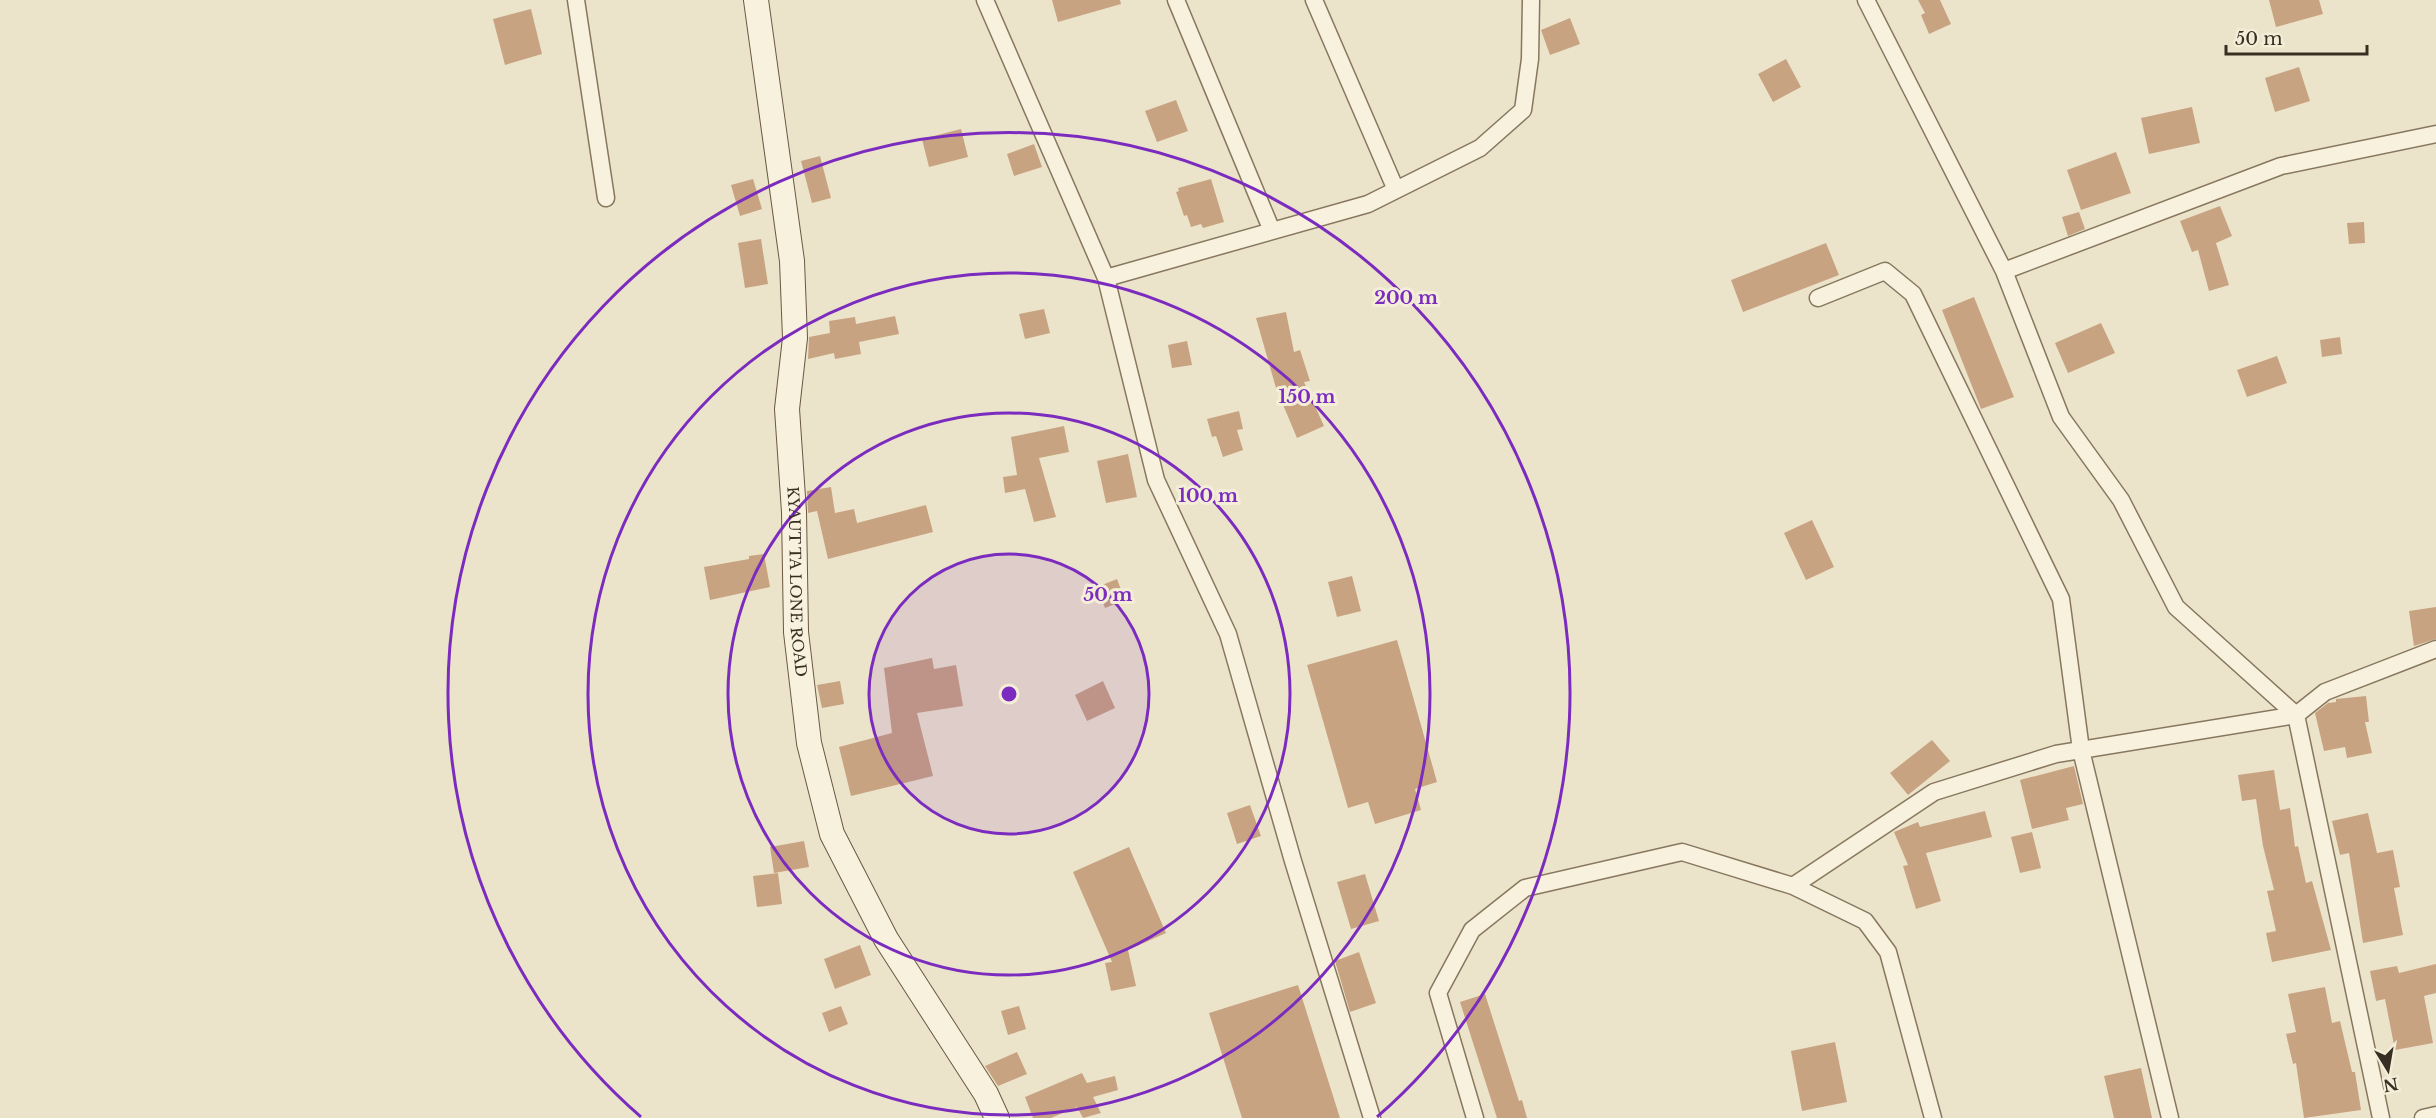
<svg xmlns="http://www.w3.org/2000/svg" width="2436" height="1118" font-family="'Libre Baskerville',serif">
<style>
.building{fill:#c8a382}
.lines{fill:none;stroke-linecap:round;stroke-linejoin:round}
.street-casing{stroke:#88775f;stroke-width:19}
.secondary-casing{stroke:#6a5842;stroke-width:26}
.street{stroke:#f7f1dd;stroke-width:16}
.secondary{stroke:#f7f1dd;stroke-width:24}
.ring{fill:none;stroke:#7b2cbf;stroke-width:3}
.labels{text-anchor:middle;stroke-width:6;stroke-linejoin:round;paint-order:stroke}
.street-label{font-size:15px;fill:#392e22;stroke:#f4eed9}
.centre{fill:#7b2cbf;stroke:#f4eed9;stroke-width:3}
.ring-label{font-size:18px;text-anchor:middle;font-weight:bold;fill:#7b2cbf;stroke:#f4eed9;stroke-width:6;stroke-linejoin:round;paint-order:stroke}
</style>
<rect width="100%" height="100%" fill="#ece4ca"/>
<!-- building -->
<path class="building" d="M1052 0H1120L1121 4 1058 22Z
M1918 0H1940L1951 24 1929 34 1921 15 1925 13Z
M2269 0H2319L2323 14 2276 27Z
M531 9 542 54 505 65 493 19Z
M1570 18 1580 44 1550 55 1541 30Z
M1786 59 1801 87 1773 102 1758 74Z
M2299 67 2310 101 2275 112 2265 78Z
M1176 100 1188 131 1157 142 1145 111Z
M2192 107 2200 143 2149 154 2141 118Z
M961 129 968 157 929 167 922 139Z
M1034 144 1042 167 1014 176 1007 154Z
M2116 152 2131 193 2081 210 2067 170Z
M820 156 831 198 812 203 801 161Z
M753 179 762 209 740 216 731 185Z
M1211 179 1224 222 1203 228 1201 224 1191 227 1187 215 1184 216 1176 192 1179 191 1178 188Z
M2220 206 2232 236 2216 243 2229 285 2209 291 2198 250 2192 252 2180 221Z
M2079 212 2085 229 2068 236 2062 217Z
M2364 222 2365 243 2349 244 2347 223Z
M761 239 768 284 745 288 738 243Z
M1826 243 1839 275 1743 312 1731 280Z
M1974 297 2014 397 1981 409 1942 310Z
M1044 309 1050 333 1025 339 1019 314Z
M1286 312 1294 352 1300 350 1310 381 1304 382 1324 426 1297 438 1276 388 1256 318Z
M895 316 899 334 859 342 861 354 835 359 834 353 808 359 809 337 830 333 829 321 855 317 856 324Z
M2101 323 2115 353 2068 373 2055 343Z
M2340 337 2342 354 2322 357 2320 340Z
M1187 341 1192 365 1172 368 1168 345Z
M2277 356 2287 383 2247 397 2237 370Z
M1239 411 1243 429 1237 430 1243 450 1223 457 1216 436 1212 437 1207 419Z
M1064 426 1069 452 1039 458 1056 517 1034 522 1025 489 1005 493 1003 477 1017 475 1011 437Z
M1128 454 1137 497 1106 503 1097 461Z
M831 487 835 513 854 509 857 523 926 505 933 532 828 559 817 511 808 513 807 491Z
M1812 520 1834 567 1806 580 1784 533Z
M764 554 770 587 710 600 704 567 749 559V556Z
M1352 576 1361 611 1337 617 1328 582Z
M1117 579 1125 600 1105 608 1097 587Z
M2436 607V639L2414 646 2409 611Z
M1397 640 1437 782 1415 789 1421 810 1375 824 1368 802 1348 808 1307 665Z
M932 658 934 669 956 665 963 706 917 713 933 776 851 796 839 747 892 733 884 668Z
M840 681 844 704 822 708 817 685Z
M1103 681 1115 708 1087 721 1075 695Z
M2366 696 2369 722H2365L2372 753 2347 758 2345 747 2324 751 2315 713 2328 703 2336 702V699Z
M1932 740 1950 761 1908 795 1890 773Z
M2074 766 2083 804 2066 808 2069 820 2032 829 2020 780Z
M2274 770 2280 810 2290 808 2295 847 2298 846 2306 883 2312 881 2331 950 2272 962 2266 933 2276 931 2267 891 2274 890 2263 846 2256 799 2242 801 2238 775Z
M1250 805 1261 836 1237 844 1227 813Z
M1985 811 1992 837 1926 853 1941 901 1916 909 1903 866 1908 865 1894 832 1918 822 1920 827Z
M2368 813 2377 853 2393 850 2400 887 2394 888 2403 935 2363 943 2349 853 2340 855 2332 821Z
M2032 832 2041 868 2020 873 2011 837Z
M804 841 809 867 774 873 770 847Z
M1129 847 1166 933 1128 950 1136 986 1111 991 1105 963 1112 962 1073 872Z
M778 873 782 904 757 907 753 876Z
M1365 874 1379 921 1351 929 1337 882Z
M860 945 871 975 835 989 824 959Z
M1359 952 1376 1003 1350 1012 1335 961Z
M2436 964V993L2424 996 2433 1043 2395 1050 2385 999 2376 1001 2370 971 2397 966 2399 973Z
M1298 985 1340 1118H1242L1209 1013Z
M2325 987 2332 1023 2340 1021 2352 1072H2355L2361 1110 2304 1118 2296 1063 2293 1064 2286 1034 2296 1032 2288 994Z
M1485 994 1519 1101 1522 1100 1527 1118H1497L1460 1002Z
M841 1006 848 1024 829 1032 822 1013Z
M1019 1006 1026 1029 1008 1035 1001 1011Z
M1835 1042 1847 1102 1802 1111 1791 1051Z
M1017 1052 1027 1074 998 1086 985 1066Z
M2141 1068 2152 1118H2114L2104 1076Z
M1082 1073 1087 1083 1115 1076 1118 1090 1093 1097 1101 1113 1083 1118 1077 1107 1051 1118H1033L1025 1097Z"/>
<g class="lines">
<!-- street casing -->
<g class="street-casing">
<path id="street" d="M576 0 606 198
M985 0 1106 278 1156 480 1228 634 1293 861 1372 1118
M1176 0 1272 231
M1314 0 1396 190
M1866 0 2004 271 2061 417 2121 500 2176 607 2296 715 2381 1118
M2004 271 2281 166 2436 134
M1106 278 1368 204 1480 148 1523 110 1530 59 1531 0
M1818 298 1885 271 1913 294 2061 599 2081 750 2170 1118
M1793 886 1934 792 2056 754 2296 715 2325 692 2436 649
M1475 1118 1438 993 1472 930 1525 888 1682 852 1793 886 1865 921 1888 952 1933 1118
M2423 1118 2436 1115"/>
</g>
<!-- secondary casing -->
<g class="secondary-casing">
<g id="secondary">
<path id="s1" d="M756 0 792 261 795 338 787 409 794 512 796 632 809 743 832 834 886 939 986 1094 997 1118"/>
</g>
</g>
<!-- street -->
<use href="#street" class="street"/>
<!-- secondary -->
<use href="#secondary" class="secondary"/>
</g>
<!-- distance rings -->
<circle cx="1009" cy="694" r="140" fill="#7b2cbf" fill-opacity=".12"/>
<g class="ring">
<circle cx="1009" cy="694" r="140"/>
<circle cx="1009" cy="694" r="281"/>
<circle cx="1009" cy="694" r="421"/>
<path d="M641 1117A561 561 0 1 1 1377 1117"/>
</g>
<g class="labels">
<!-- street labels -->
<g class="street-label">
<text dy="5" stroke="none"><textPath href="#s1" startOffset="585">KYAUT TA LONE ROAD</textPath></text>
</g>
</g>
<circle cx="1009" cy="694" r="9" class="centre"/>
<g class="ring-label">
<text x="1406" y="304">200 m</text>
<text x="1307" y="403">150 m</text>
<text x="1208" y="502">100 m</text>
<text x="1108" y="601">50 m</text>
</g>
<!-- north arrow -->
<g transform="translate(2388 1070) rotate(169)" stroke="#f4eed9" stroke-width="4.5" paint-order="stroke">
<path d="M0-4.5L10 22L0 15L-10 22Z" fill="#392e22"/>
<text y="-9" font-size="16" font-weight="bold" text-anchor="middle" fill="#392e22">N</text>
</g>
<!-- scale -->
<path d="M2226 45v9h141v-9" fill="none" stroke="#392e22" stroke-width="3"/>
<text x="2235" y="45" font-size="18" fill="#392e22" stroke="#f4eed9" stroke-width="4.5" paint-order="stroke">50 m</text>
</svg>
